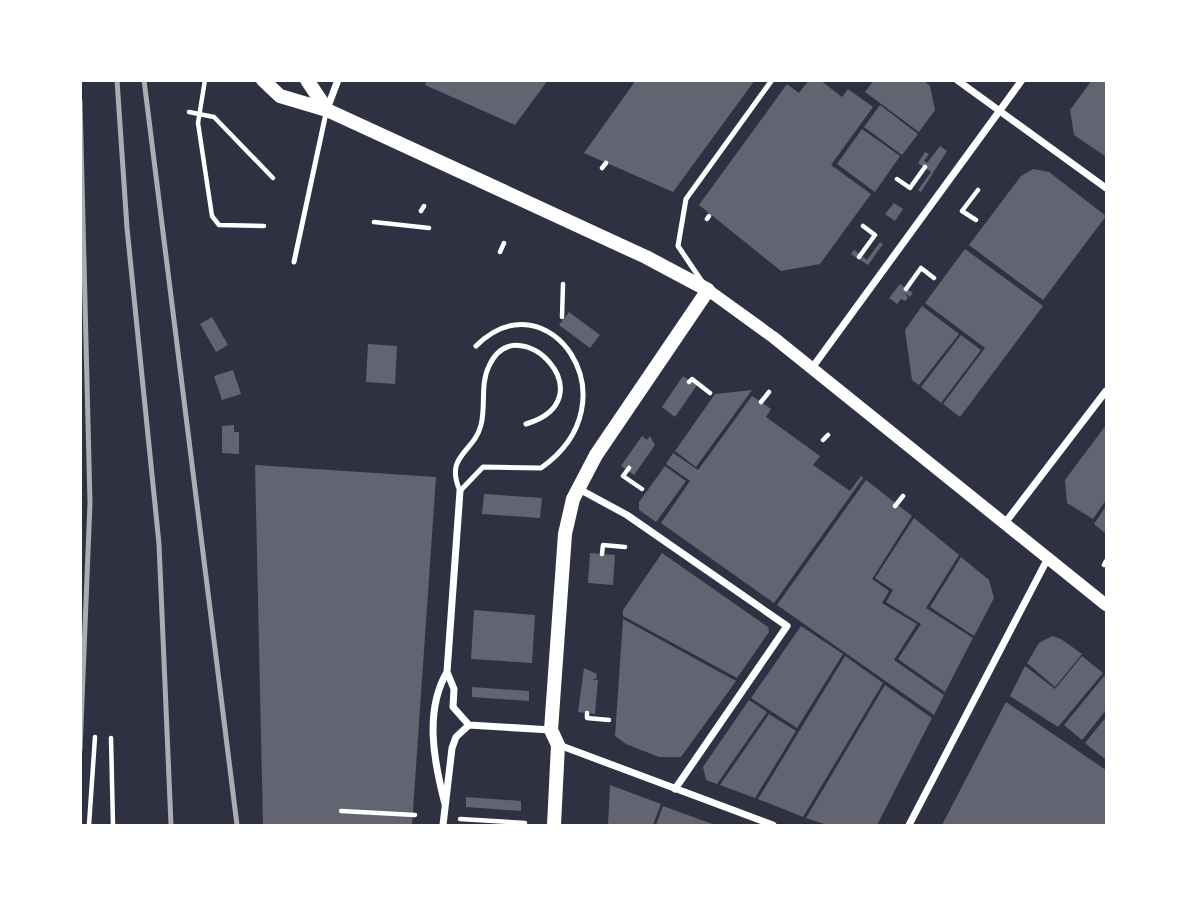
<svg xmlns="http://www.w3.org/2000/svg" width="1187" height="906" font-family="Arial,sans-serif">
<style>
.building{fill:#626471}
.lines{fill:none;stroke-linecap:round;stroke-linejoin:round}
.path{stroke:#fff;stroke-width:4.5}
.service{stroke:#fff;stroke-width:5}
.minor{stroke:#fff;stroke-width:7}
.tertiary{stroke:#fff;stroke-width:12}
.secondary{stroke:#fff;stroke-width:14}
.rail{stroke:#abadb3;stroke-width:5}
</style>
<rect width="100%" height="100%" fill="#2d3142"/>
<!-- building -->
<path class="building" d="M427 80H548L515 125 425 85Z
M636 80H755L673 192 584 153Z
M809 80H820L842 97 848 89 873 107 831 165 871 194 820 264 781 271 699 205 787 84 799 93Z
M874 80H923L930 86 935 110 919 132 865 92Z
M1092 80H1106L1105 156 1074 135 1070 110Z
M880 105 918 134 902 155 864 127Z
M862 129 900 156 875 192 837 164Z
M940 146 947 151 921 192 918 190 931 172 918 163 925 152 929 154 924 161 927 163Z
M1033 169 1049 172 1106 216 1043 300 969 245 1021 176Z
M894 203 903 209 895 221 885 214Z
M880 242 883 244 868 265 851 254 854 250 867 260Z
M965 249 1043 306 960 417 943 404 985 348 925 303Z
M900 284 913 293 910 297 905 293 908 298 905 301 901 299 897 304 889 298Z
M922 306 959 334 919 385 912 380 905 330Z
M569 312 600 335 590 348 559 325Z
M212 317 228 345 216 352 200 324Z
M961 335 981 350 941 403 921 387Z
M368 344 397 346 395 384 366 382Z
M233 370 241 394 222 400 214 376Z
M683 376 697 385 675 417 662 407Z
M752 390 696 467 675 451 715 394Z
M752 396 771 409 766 417 820 456 813 465 850 491 861 476 863 478 774 603 661 523 690 481 666 464 673 453 698 470Z
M234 425V432H239V454L222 453V426Z
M1106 425V500L1093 519 1067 503 1065 480Z
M642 436 647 440 650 436 655 445 634 475 621 466Z
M255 465 436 477 412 825H263Z
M665 466 686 481 656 522 639 510V502Z
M866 480 912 516 872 579 889 591 882 603 917 624 894 660 944 695 934 715 777 605Z
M484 494 542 498 540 518 482 514Z
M1106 506V534L1094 524Z
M914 518 959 555 926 608 973 638 945 692 898 659 921 624 886 602 893 590 875 578Z
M590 553 615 555 613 585 588 583Z
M662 553 768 627 769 632 737 678 623 616V610Z
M961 557 989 580 994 598 974 636 930 607Z
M474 610 535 615 532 663 471 659Z
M623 619 736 681 681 757H659L626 744 615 736Z
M801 626 843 654 797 728 751 698Z
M1052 636 1061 639 1082 654 1055 687 1027 663 1039 643Z
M845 656 883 683 803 817 758 799Z
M1082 656 1103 673 1058 727 1010 696 1025 666 1055 689Z
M584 668 597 674 596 679 590 680H598L595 714 578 712Z
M1105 675 1106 710 1082 740 1064 725Z
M885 685 932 718 877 825H827L806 818Z
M472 687 529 691V701L472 697Z
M749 700 767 712 717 784 706 780 703 767Z
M1006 702 1106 770V825H942Z
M769 714 796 731 755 798 720 785Z
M1106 717V760L1085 743Z
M610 785 661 804 653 825H608Z
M466 797 521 801V811L466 807Z
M663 806 715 825H656Z"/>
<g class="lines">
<!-- path -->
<path class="path" d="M205 80 198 123 212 216 219 225 264 226
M189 112 214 117 273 178
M602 168 606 163
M897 179 910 188 925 167
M421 211 424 206
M707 219 709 216
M976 220 962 211 978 190
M374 222 429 228
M500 252 504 243
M859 257 875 235 863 226
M906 289 921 268 934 278
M562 317 563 284
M689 382 692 379 710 393
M761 402 769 392
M823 440 828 435
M629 468 623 476 642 489
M895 506 903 496
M602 554 603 545 625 547
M1104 565 1106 561
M587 713V718L609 720
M111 738 113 825
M341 811 415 815
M460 819 525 823
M89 825 95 737"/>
<!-- service -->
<path class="service" d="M294 262 326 113
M703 283 678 246 686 199 772 80
M476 346C548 274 637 401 541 468L483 467 460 491C444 455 474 453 481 425 486 406 480 384 489 366 517 304 610 399 526 424"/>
<!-- minor -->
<path class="minor" d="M957 80 1106 188
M327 109 338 80
M812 368 1022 80
M579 489 627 515 787 626 675 789
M1005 523 1106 391
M447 672 454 689 453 707 469 725 551 730
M559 745 773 825
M445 804C434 762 424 711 447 672L460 491
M443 825 452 748 456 737 469 725
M909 825 1048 558"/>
<!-- tertiary -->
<path class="tertiary" d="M708 290 773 337 1106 605"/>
<!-- secondary -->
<path class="secondary" d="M263 80 280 96 327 110 646 257 708 290 596 455 573 499 565 534 551 730 558 745 554 825
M307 80 327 110"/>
<!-- rail -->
<path class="rail" d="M117 80 127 228 159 544 171 825
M144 80 237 825
M80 101 90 503 80 750"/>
</g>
<!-- border -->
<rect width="1187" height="906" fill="none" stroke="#ffffff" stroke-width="164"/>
</svg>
